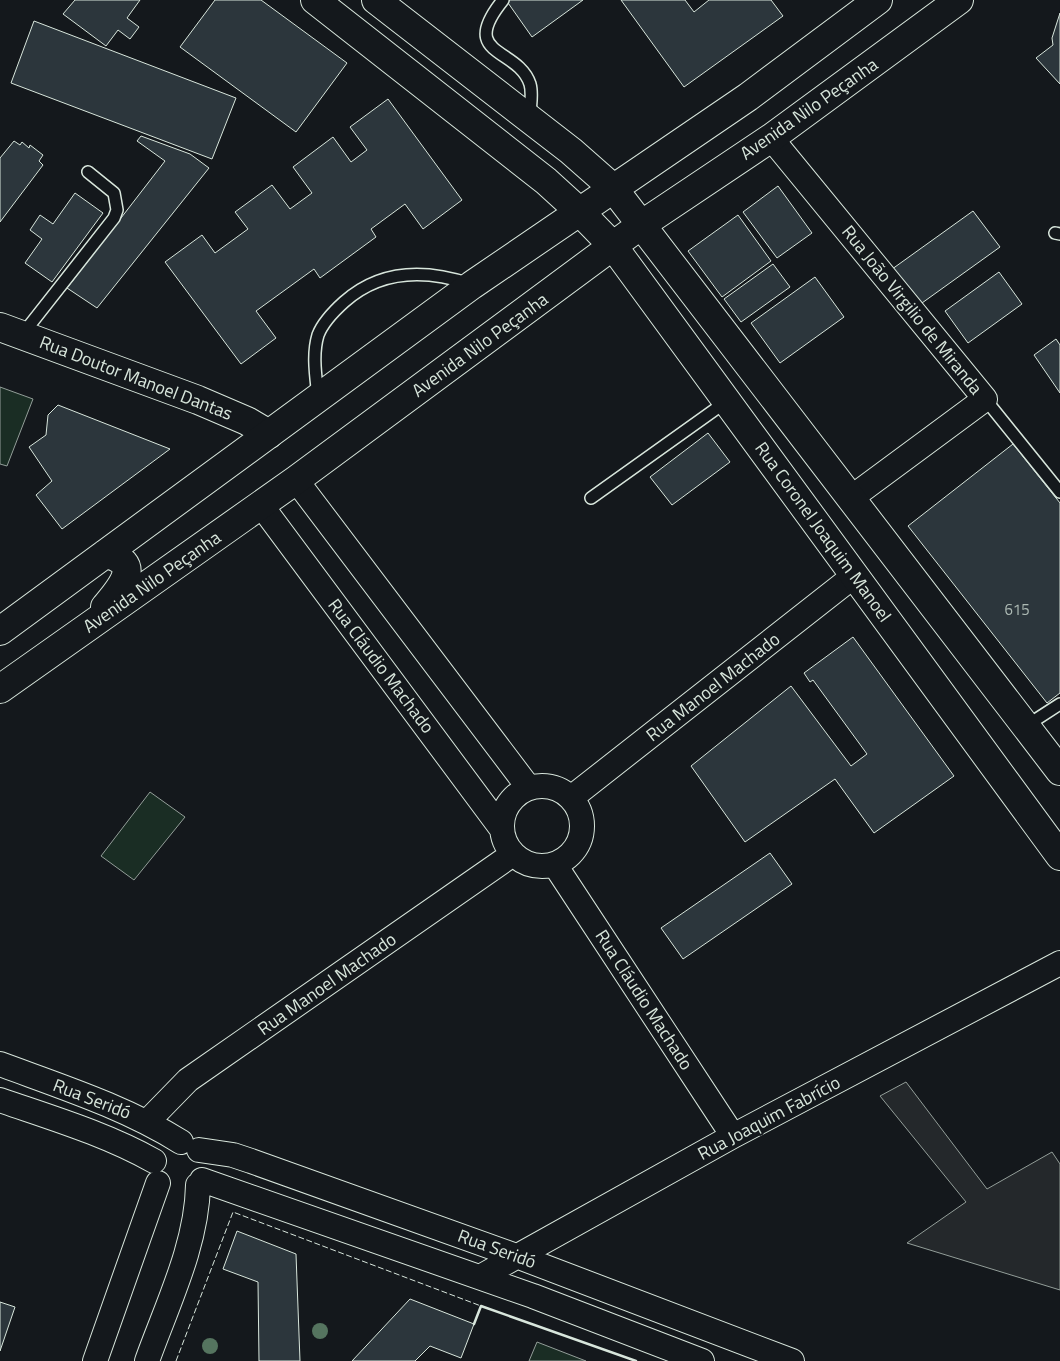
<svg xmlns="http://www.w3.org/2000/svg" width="1060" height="1361" font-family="'Titillium Web',sans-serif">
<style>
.green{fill:#1a2d24;stroke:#939e99}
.parking{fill:#24282b;stroke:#939e99}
.building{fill:#2c363c;stroke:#d8e6dc}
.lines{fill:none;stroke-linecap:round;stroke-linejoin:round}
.service-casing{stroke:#d8e6dc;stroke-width:14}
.minor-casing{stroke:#d8e6dc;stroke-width:26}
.tertiary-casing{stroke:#d8e6dc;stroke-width:30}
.primary-casing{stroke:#d8e6dc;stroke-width:30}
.service{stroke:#14181c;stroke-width:11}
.minor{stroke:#14181c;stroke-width:24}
.tertiary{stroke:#14181c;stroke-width:28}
.primary{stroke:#14181c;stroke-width:28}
.fence{stroke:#d8e6dc;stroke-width:1;stroke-dasharray:6 2.5;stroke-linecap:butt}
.wall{stroke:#d8e6dc;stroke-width:2.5}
.tree{fill:#55745f}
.labels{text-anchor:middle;stroke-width:4;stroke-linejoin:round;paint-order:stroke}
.number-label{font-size:15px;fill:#adbab4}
.street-label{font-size:18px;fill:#d8e6dc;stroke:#14181c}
</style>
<rect width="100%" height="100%" fill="#14181c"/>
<!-- green -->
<path class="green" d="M0 387 33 399 7 466 0 464Z
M150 792 185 817 134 880 101 856Z
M537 1342 586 1361H529Z"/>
<!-- parking -->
<path class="parking" d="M906 1082 987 1189 1052 1152 1060 1164V1290L907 1243 966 1202 880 1096Z"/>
<!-- building -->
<path class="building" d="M75 0H140L127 18 139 27 130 39 118 30 106 46 63 14Z
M215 0H261L347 63 296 132 180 47Z
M506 0H583L532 37Z
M621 0H685L694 12 709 0H771L783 16 684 87Z
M1060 13V84L1036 58 1053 45 1052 38Z
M34 21 236 98 212 159 11 83Z
M388 99 462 200 423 229 405 204 371 229 376 237 320 278 314 269 256 311 276 338 241 364 165 262 202 235 215 253 248 229 235 212 272 185 290 209 312 193 293 167 333 137 351 162 367 150 350 127Z
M141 136 190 154 209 168 97 308 67 288 165 161 137 141Z
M14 141 20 145 22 142 29 148 30 145 43 155 39 161 43 165 0 222V158Z
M778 186 812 233 777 258 743 212Z
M75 193 103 213 52 282 25 263 42 239 30 230 40 215 53 224Z
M973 211 1000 247 915 308 888 272Z
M738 215 771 261 722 297 688 251Z
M773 264 790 287 741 322 724 299Z
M999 272 1022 304 968 343 945 311Z
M815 277 844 317 780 363 751 323Z
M1056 339 1060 345V393L1034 355Z
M58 405 170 449 62 529 36 495 52 481 29 447 46 435 48 415Z
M708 433 730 462 672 505 650 477Z
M1013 444 1060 503V693L1047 703 908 526Z
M853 637 954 776 874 833 835 779 745 842 691 766 791 686 851 766 867 754 813 680 810 682 804 673Z
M770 853 792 884 683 959 661 928Z
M237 1231 296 1254 300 1361H259L258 1282 223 1269Z
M410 1299 474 1324 461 1358 430 1346 415 1361H352Z
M0 1302 15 1307 0 1351Z"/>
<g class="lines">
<!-- service casing -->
<g class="service-casing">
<path id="service" d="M503 0C457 57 518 47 530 84 533 94 530 106 530 116
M1055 233 1060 234
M22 335 114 218 117 210 114 193 88 172
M318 397C316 377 312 355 318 335 323 322 334 311 344 302 381 269 425 269 470 284
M985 399 1060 492
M591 498 727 401
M1026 726 1060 704"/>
</g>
<!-- minor casing -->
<g class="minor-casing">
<path id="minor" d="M771 138 985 399 851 498
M296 480 529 788
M261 505 501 828
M502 826a40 40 0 1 1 80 0a40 40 0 1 1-80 0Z
M571 798 855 575
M555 865 733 1136
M0 1064C62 1087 125 1107 181 1142
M0 1100C52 1118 106 1134 154 1161
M148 1121 188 1080 513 854
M199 1150 233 1155 251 1161 519 1257 792 1361
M202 1180 533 1296 702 1361
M480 1277 733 1136 1060 963
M95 1361 158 1183
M147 1361C167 1305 197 1245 198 1185"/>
</g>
<!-- tertiary casing -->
<g class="tertiary-casing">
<path id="tertiary" d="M0 327 198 400 247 421 269 434"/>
</g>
<!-- primary casing -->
<g class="primary-casing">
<path id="primary" d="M315 0 546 181 580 212 613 246 1060 856
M376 0 571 151 613 188 1060 771
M105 607C120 589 145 562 105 554
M0 631 472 285 748 97 878 0
M0 689 296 480 641 225 771 138 959 0"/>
</g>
<!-- service -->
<use href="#service" class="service"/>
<!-- minor -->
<use href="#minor" class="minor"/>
<!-- tertiary -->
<use href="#tertiary" class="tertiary"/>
<!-- primary -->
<use href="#primary" class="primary"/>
<!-- fence -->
<path class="fence" d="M176 1361 233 1212 481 1306"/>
<!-- wall -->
<path class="wall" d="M474 1324 481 1306 636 1361"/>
</g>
<!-- trees -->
<g class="tree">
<circle cx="320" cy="1331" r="8"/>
<circle cx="210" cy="1346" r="8"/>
</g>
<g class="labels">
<!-- number labels -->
<g class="number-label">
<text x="1017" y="615">615</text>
</g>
<!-- street labels -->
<g class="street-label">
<text transform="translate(809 109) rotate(-35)" y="6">Avenida Nilo Peçanha</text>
<text transform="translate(912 310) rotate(51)" y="6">Rua João Virgilio de Miranda</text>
<text transform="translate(480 345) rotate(-36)" y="6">Avenida Nilo Peçanha</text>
<text transform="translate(136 378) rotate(21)" y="6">Rua Doutor Manoel Dantas</text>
<text transform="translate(823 532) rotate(54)" y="6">Rua Coronel Joaquim Manoel</text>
<text transform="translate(152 582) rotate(-35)" y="6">Avenida Nilo Peçanha</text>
<text transform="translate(381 666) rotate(53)" y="6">Rua Cláudio Machado</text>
<text transform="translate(713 687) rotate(-38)" y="6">Rua Manoel Machado</text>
<text transform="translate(327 984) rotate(-35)" y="6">Rua Manoel Machado</text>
<text transform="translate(644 1000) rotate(57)" y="6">Rua Cláudio Machado</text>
<text transform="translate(92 1099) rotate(21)" y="6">Rua Seridó</text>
<text transform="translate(769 1118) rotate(-28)" y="6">Rua Joaquim Fabrício</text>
<text transform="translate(497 1249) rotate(20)" y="6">Rua Seridó</text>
</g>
</g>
</svg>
